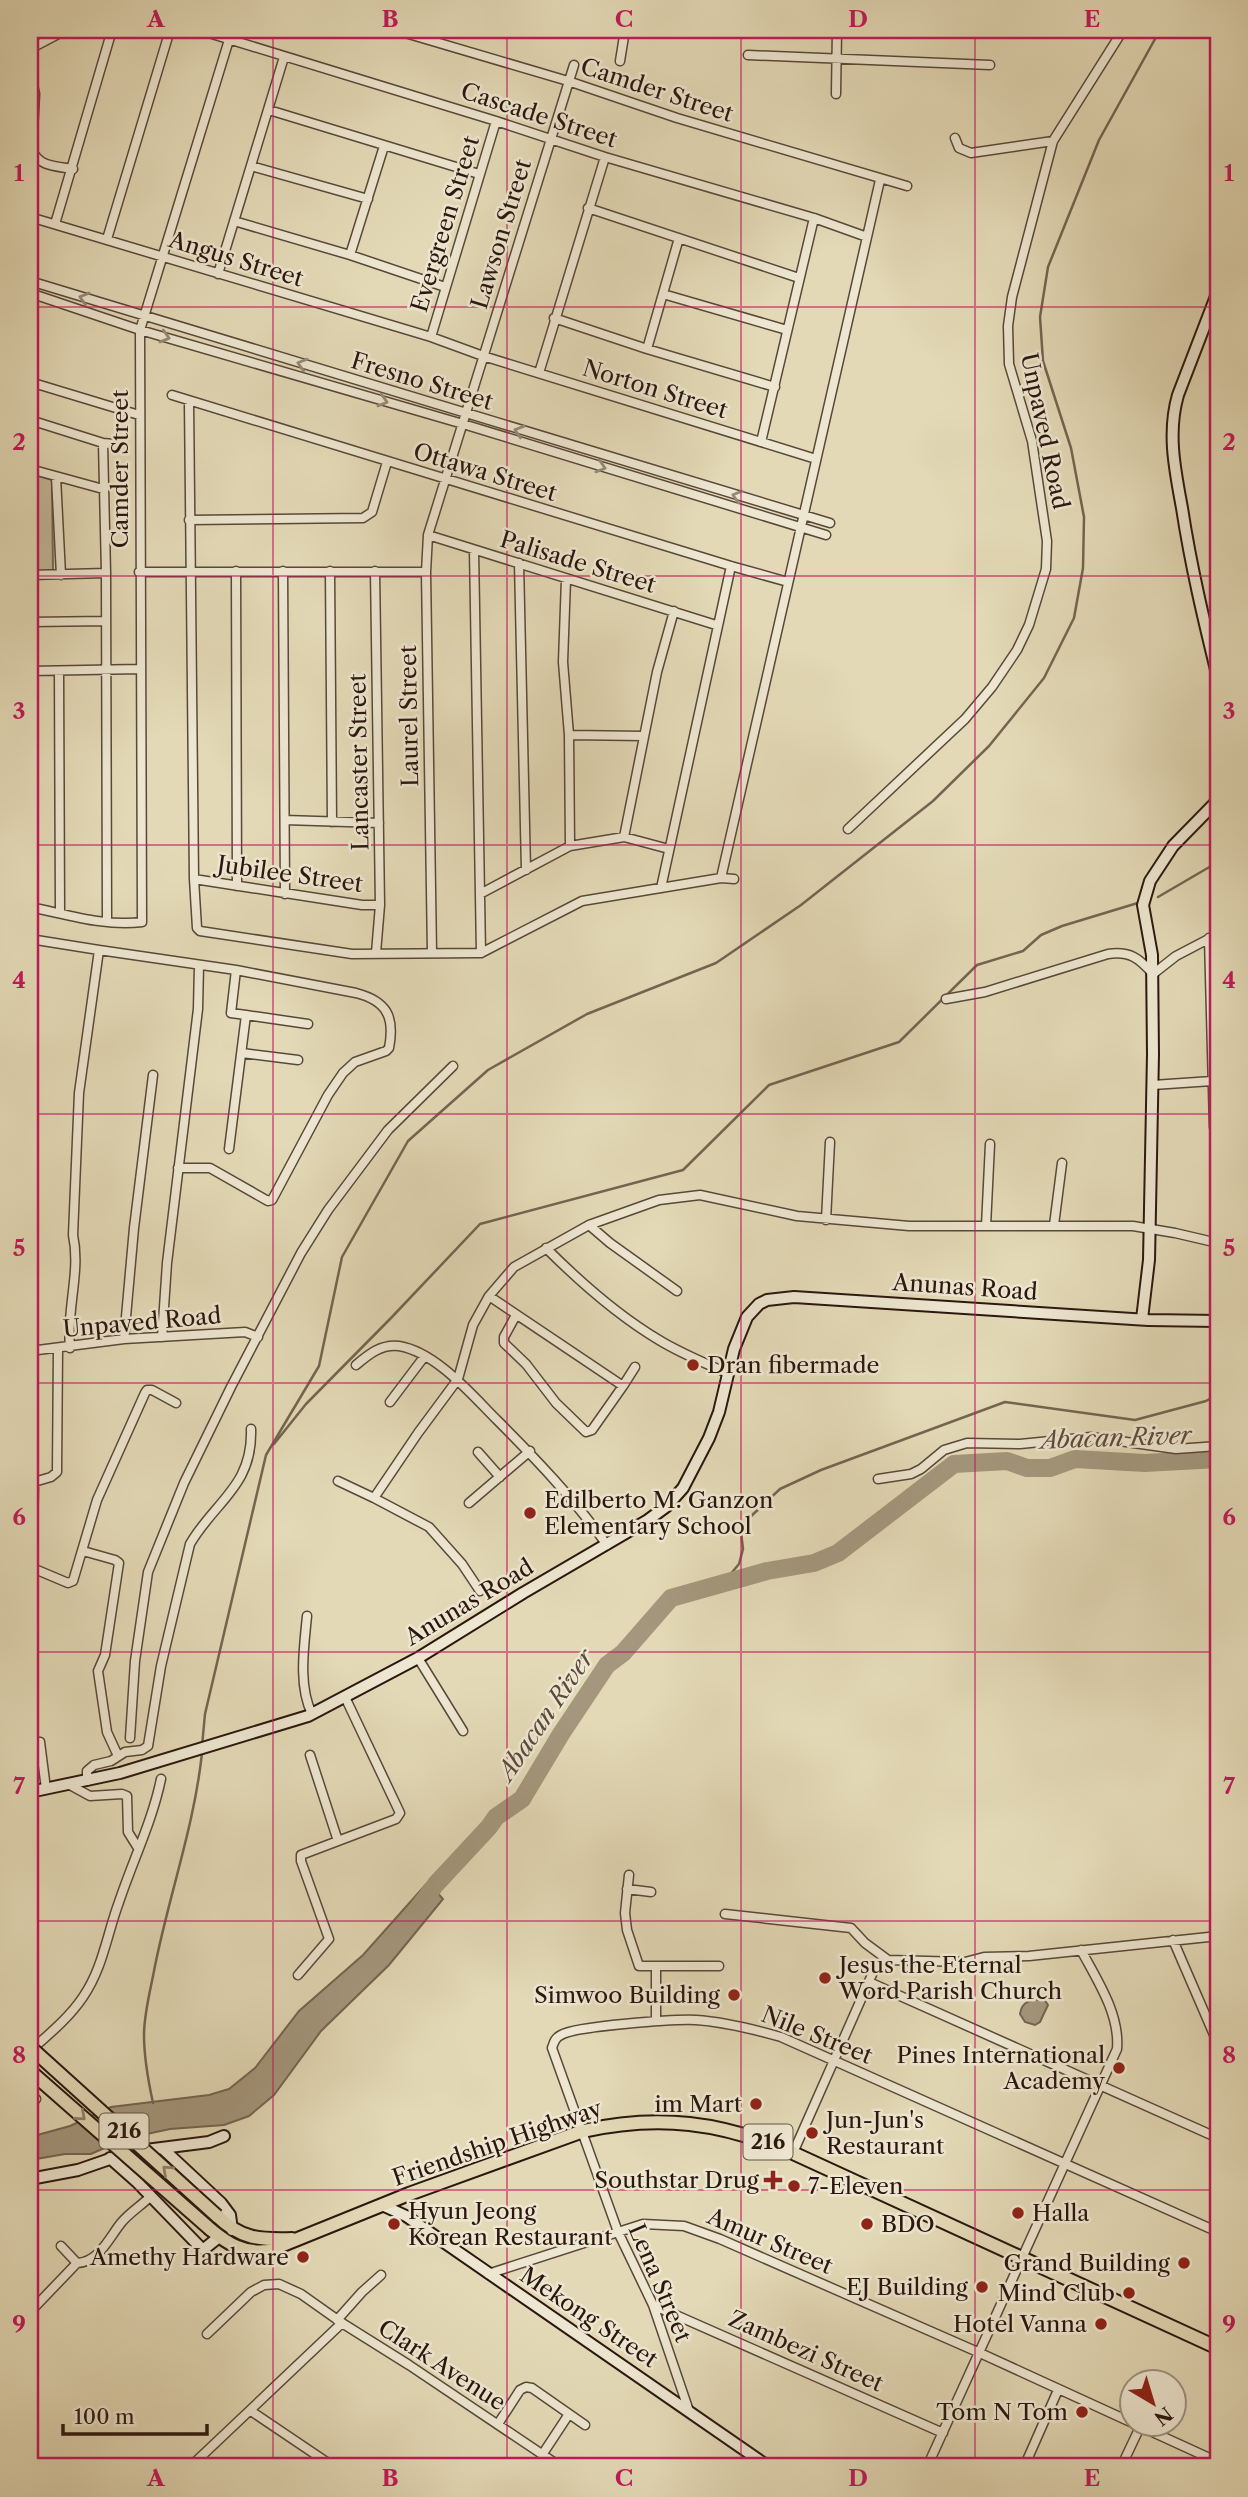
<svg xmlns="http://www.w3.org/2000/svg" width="1248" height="2497" font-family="'Libre Caslon Text',serif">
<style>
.green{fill:#c4b89a;stroke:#786854;stroke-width:2}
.water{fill:#a4977d;stroke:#746451;stroke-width:2}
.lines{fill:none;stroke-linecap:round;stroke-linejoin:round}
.stream{stroke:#746451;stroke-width:2.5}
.river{stroke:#a4977d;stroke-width:18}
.street-casing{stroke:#594839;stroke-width:11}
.secondary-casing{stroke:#2b170f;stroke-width:14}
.primary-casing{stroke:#2b170f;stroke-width:16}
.street{stroke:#ede6d0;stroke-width:8}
.secondary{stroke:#ede6d0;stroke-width:10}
.primary{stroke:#e3d9b6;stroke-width:12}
.primary-bridge-casing{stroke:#2b170f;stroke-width:16;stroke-linecap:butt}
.primary-bridge{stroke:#e3d9b6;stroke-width:12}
.oneway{stroke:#968979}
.oneway2{stroke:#90826b}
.grid{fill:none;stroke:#c2185b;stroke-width:2;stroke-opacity:0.55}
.poi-dot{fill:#8f2418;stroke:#ede6d0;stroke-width:2.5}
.labels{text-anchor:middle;stroke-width:5;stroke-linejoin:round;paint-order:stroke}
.shield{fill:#ede6d0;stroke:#655549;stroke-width:2}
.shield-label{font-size:21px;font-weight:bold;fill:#2b170f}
.street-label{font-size:23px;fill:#2b170f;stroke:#ede6d0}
.poi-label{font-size:23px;fill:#2b170f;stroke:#ede6d0;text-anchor:end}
.water-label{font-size:24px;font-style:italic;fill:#5b4a3b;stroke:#ede6d0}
.neatline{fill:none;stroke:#c2185b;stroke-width:2.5}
.grid-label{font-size:23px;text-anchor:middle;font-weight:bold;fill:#c2185b}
</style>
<rect width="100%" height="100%" fill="#e3d9b6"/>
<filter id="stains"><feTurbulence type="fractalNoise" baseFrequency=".00286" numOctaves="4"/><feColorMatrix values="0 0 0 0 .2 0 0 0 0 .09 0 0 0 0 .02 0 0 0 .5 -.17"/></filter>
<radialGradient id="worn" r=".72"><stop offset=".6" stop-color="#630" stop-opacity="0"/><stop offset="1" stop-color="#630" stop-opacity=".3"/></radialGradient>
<!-- green -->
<path class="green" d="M30 473 52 480 53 572 30 571Z"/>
<!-- water -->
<path class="water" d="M428 1882 443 1899 389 1965 321 2031 274 2095 249 2116 224 2125 170 2129 142 2135 118 2142 91 2154H65L30 2160V2137L70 2126 111 2107 209 2095 229 2089 255 2068 299 2011 363 1955Z
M1044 1999 1048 2005 1040 2022 1035 2025 1025 2022 1020 2014C1022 2000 1032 2000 1044 1999Z"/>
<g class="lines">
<!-- stream -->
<path class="stream" d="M1158 897 1218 862
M274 1444 306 1404 391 1318 480 1224 683 1170 769 1085 899 1042 977 965 1023 951 1041 935 1062 926 1141 902
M723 1583 739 1564 743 1549 741 1532 748 1519 780 1489 821 1470 1005 1402 1135 1420 1206 1401 1218 1394
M202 1746 205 1714 266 1455 319 1366 342 1257 408 1141 488 1070 587 1014 716 963 801 905 933 801 989 746 1044 678 1074 618 1083 568 1084 517 1071 448 1043 361 1040 317 1048 267 1099 140 1160 30
M153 2103C148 2080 144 2058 144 2035 144 2014 150 1992 154 1971 168 1898 194 1828 202 1753"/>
<!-- river -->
<path class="river" d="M419 1907 436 1884 489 1827 496 1817 522 1799 561 1734 607 1665 623 1653 671 1598 767 1571 814 1563 838 1553 954 1464 1007 1461 1027 1468H1050L1075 1459 1145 1463 1218 1459"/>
<!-- street casing -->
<g class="street-casing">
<path id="street" d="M199 30 496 121 605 157 814 218 867 237
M395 30 568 81 677 118 907 186
M30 49 66 30
M748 55 990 65
M620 61 625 30
M30 71 35 94 32 150C39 167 56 166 73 169
M836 94 837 30
M269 110 479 174
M955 138 959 148 971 153 1053 141
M251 166 368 199
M588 208 799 278
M30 217 431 337 483 356 816 459
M234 221 350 255 445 287
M55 224 112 30
M107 239 170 30
M350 255 384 146
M218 274 284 57
M30 281 830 523
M30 293 140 330 463 424 826 535
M663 294 787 330
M554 318 647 349 775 387
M431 337 496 121
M647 349 679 238
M539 373 605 157
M30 382 139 415
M172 395 731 566 788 582
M189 402 194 879 197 928 200 931 352 954 481 953 582 901 721 878 734 879
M30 420 103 443 114 444
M761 442 814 218
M103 443 106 573 107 922
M30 469 103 489
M56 477 61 575
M189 520 363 518 372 512 387 462
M428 535 716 625
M474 550 481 953
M519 563 526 870
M236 571 237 886
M283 571 285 894
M330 571 332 822
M375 571 380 905 376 953
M139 572H426
M30 575 106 573
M566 579 563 662 569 735 570 846
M30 622 106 621
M30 671 140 669
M59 671 60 913
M569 735 643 736
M285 820 379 823
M848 829 965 719 992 687 1017 650 1029 625 1046 569 1047 541 1032 441 1009 364 1008 326 1012 297 1053 141 1123 30
M624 837 657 672 674 611
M721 878 880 180
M194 879 362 905H380
M661 888 731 566
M480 894 570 846 624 837 669 849
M30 907C66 914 105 927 142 922L140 330 232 30
M1209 938 1214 1127
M30 939 99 950
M432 953 426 572 428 535 574 65
M946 999 985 992 1108 954C1130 951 1139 958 1153 974L1176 956 1218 934
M246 1015 308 1024
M242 1053 298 1060
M1153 1085 1212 1081
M178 1168H210L268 1201 272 1200 328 1095 343 1073 355 1062 386 1051 389 1048C395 1017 387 1001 356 993L236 970
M826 1220 830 1142
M589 1225 610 1243 677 1291
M1054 1225 1062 1163
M986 1226 990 1144
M546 1248C581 1283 617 1315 659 1340 680 1353 705 1363 727 1373
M489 1296 623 1386 635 1367
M516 1315 504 1337V1343L526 1364 556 1403 586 1432 592 1430 623 1386
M162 1337 167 1263 198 1009 199 965
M124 1339 134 1228 153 1075
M70 1348C66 1310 81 1272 73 1235L79 1093 99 950 236 970 231 1013 246 1015 229 1149
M30 1351 124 1339 245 1332 258 1337
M356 1365C369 1354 381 1344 399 1346 436 1352 472 1395 497 1420 537 1460 574 1499 607 1545
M390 1402 424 1357
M478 1452 500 1477
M878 1479 911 1474 921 1469 944 1450 967 1443 1020 1444 1091 1437 1176 1449 1218 1446
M338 1481 374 1498 418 1433 458 1379 473 1325 489 1296 514 1267 589 1225 659 1200 700 1195 797 1216 909 1226H1133L1175 1233 1218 1243
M374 1498 429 1527 462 1564 480 1591
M469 1503 530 1451
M30 1535 33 1530 34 1482 51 1477 57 1472 58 1349
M83 1551 115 1560 119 1563 105 1655 98 1671 107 1732 118 1756
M30 1567 68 1583 73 1581 97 1500 145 1393 147 1390H152L176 1403
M307 1616C304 1647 298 1686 312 1714
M418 1658 463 1731
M130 1738 135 1661 148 1572 184 1483 231 1387 301 1253 328 1210 388 1130 453 1066
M30 1741 40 1742 46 1789
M310 1755 338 1841
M87 1781V1771L94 1765 111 1761 125 1752 142 1750 148 1746 161 1666 190 1544C215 1501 253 1486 251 1429
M68 1784 90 1796 122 1794 127 1796 128 1832 138 1848
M629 1875 625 1913 627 1930 639 1966H719
M627 1889 651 1892
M725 1914 851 1928 865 1943 888 1960
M1173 1940 1218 2044
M656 1966V2021
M298 1975 329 1939 301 1861V1855L396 1819 400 1813 345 1697
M869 1982 1218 2138
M30 2051C48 2035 69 2018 83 1997 103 1968 107 1934 119 1902 133 1860 152 1822 161 1779
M30 2093 36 2099
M793 2153 874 1970 888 1960 965 1962 984 1957 1029 1956 1218 1936
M61 2246 77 2263C99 2262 109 2238 121 2223 129 2213 142 2205 151 2196
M488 2274 643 2224 684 2226 720 2239 980 2353 1218 2462
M653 2305 943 2433
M30 2312 77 2263
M337 2320 362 2292 381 2275
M207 2334 251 2292 264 2285 279 2284 301 2294 342 2323 409 2365 561 2467
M251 2411 334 2467
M689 2411 653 2305 618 2232 552 2048C554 2042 555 2038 561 2035 575 2026 676 2019 696 2020 725 2022 753 2029 781 2037L1218 2232
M498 2424 520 2390 526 2387 532 2388 585 2425
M542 2455 569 2414
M190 2467 342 2323
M927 2467 1117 2049C1120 2014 1097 1980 1081 1950
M1024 2467 1058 2390
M1121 2467 1140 2427"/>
</g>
<!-- secondary casing -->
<g class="secondary-casing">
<path id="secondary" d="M1218 291 1178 395C1167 433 1175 470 1182 508 1191 567 1204 621 1218 678
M1142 1319 1149 1260 1153 1054 1152 955 1143 905 1150 881 1173 846 1218 800
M30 1792 120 1773 308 1716 418 1658 523 1593 648 1520 667 1506 683 1488 709 1438 719 1412 734 1349 747 1317 759 1304 767 1300 794 1297 1148 1320 1218 1321
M162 2148 221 2203 230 2215 232 2230
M110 2158 137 2182 200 2247 204 2249 219 2237
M30 2179 78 2170 130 2152 209 2142 224 2136
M382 2205 406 2216 769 2467"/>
</g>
<!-- primary casing -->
<g class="primary-casing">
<path id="primary" d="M217 2216C241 2239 259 2240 292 2239
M210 2229C228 2244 244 2254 268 2251L409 2194 583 2131C658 2114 722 2122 793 2153L1218 2348"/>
</g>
<!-- street -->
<use href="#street" class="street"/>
<!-- secondary -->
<use href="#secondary" class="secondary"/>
<!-- primary -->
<use href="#primary" class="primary"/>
<!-- primary-bridge casing -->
<g class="primary-bridge-casing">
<path id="primary-bridge" d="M30 2047 217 2216
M30 2071 210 2229"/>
</g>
<!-- primary-bridge -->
<use href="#primary-bridge" class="primary-bridge"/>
</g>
<!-- one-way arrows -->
<defs><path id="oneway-chevron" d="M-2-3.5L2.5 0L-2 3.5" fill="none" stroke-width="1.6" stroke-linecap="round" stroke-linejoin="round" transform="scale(1.75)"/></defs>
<g class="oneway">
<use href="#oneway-chevron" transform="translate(84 298) rotate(-163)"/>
<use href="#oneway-chevron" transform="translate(165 337) rotate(16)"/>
<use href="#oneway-chevron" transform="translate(302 364) rotate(-163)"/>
<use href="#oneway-chevron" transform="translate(383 401) rotate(16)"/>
<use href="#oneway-chevron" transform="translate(519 431) rotate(-163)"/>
<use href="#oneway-chevron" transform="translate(601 467) rotate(17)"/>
<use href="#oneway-chevron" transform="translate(737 496) rotate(-163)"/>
</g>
<g class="oneway2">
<use href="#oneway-chevron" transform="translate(81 2116) rotate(41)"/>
<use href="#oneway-chevron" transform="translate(167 2170) rotate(-138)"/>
</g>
<!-- grid -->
<path class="grid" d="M273 30V2467M507 30V2467M741 30V2467M975 30V2467M30 307H1218M30 576H1218M30 845H1218M30 1114H1218M30 1383H1218M30 1652H1218M30 1921H1218M30 2190H1218"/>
<!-- markers -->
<g class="poi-dot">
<circle cx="693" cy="1365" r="7"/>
<circle cx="530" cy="1513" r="7"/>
<circle cx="825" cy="1978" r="7"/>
<circle cx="734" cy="1995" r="7"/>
<circle cx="1119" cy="2068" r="7"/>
<circle cx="756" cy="2104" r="7"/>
<circle cx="812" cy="2133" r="7"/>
<path d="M769.5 2169.5h7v7h7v7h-7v7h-7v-7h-7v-7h7z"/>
<circle cx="794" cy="2186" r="7"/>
<circle cx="1018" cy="2213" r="7"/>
<circle cx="394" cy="2224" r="7"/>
<circle cx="867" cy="2224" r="7"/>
<circle cx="303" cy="2257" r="7"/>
<circle cx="1184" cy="2263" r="7"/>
<circle cx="982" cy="2287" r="7"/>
<circle cx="1129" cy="2293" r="7"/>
<circle cx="1101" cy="2324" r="7"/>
<circle cx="1082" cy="2412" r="7"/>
</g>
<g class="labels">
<!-- shield labels -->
<g class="shield">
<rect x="99.5" y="2113.5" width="49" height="35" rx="5"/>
<rect x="743.5" y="2124.5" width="49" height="35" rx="5"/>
</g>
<g class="shield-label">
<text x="124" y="2138">216</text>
<text x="768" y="2149">216</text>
</g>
<!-- street labels -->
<g class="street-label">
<text transform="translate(657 90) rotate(18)" y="8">Camder Street</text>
<text transform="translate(539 115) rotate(18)" y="8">Cascade Street</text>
<text transform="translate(445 224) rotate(-73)" y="8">Evergreen Street</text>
<text transform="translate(501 234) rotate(-73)" y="8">Lawson Street</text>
<text transform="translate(236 259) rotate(17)" y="8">Angus Street</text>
<text transform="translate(422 381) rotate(17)" y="8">Fresno Street</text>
<text transform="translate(655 389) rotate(17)" y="8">Norton Street</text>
<text transform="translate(1045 431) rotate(78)" y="8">Unpaved Road</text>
<text transform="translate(120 469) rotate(-90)" y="8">Camder Street</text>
<text transform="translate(485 472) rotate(17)" y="8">Ottawa Street</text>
<text transform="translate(578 562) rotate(17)" y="8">Palisade Street</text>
<text transform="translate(409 716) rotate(-91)" y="8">Laurel Street</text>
<text transform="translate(359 762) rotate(-91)" y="8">Lancaster Street</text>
<text transform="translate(290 874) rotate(8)" y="8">Jubilee Street</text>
<text transform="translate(965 1287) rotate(4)" y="8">Anunas Road</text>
<text transform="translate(142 1322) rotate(-5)" y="8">Unpaved Road</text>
<text transform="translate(469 1602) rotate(-31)" y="8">Anunas Road</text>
<text transform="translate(817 2035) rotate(22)" y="8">Nile Street</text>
<text transform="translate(497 2143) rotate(-19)" y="8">Friendship Highway</text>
<text transform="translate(770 2241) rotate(23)" y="8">Amur Street</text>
<text transform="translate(660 2283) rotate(67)" y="8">Lena Street</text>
<text transform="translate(589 2317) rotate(34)" y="8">Mekong Street</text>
<text transform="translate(806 2351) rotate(24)" y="8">Zambezi Street</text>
<text transform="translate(442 2365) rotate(33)" y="8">Clark Avenue</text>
</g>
<!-- poi labels -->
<g class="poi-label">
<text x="707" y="1373" text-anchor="start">Dran fibermade</text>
<text x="544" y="1508" text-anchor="start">Edilberto M. Ganzon<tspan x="544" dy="26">Elementary School</tspan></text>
<text x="839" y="1973" text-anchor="start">Jesus the Eternal<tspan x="839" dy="26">Word Parish Church</tspan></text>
<text x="720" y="2003">Simwoo Building</text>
<text x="1105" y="2063">Pines International<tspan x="1105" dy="26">Academy</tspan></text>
<text x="742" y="2112">im Mart</text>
<text x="826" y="2128" text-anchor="start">Jun-Jun's<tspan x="826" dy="26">Restaurant</tspan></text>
<text x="759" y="2188">Southstar Drug</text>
<text x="808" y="2194" text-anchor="start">7-Eleven</text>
<text x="408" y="2219" text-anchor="start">Hyun Jeong<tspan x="408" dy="26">Korean Restaurant</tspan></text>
<text x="1032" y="2221" text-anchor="start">Halla</text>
<text x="881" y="2232" text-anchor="start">BDO</text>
<text x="289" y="2265">Amethy Hardware</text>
<text x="1170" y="2271">Grand Building</text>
<text x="968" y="2295">EJ Building</text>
<text x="1115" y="2301">Mind Club</text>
<text x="1087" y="2332">Hotel Vanna</text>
<text x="1068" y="2420">Tom N Tom</text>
</g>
<!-- water labels -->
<g class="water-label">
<text transform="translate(1116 1438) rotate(-2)" y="8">Abacan River</text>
<text transform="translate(546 1715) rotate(-56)" y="8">Abacan River</text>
</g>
</g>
<!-- margin -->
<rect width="1248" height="2497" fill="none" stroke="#e3d9b6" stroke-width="77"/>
<!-- north arrow -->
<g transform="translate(1153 2403) rotate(142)"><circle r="33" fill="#ede6d0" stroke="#9f9383" stroke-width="2"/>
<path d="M0-5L12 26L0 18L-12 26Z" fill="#8f2418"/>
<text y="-10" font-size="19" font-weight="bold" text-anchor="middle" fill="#2b170f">N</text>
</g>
<!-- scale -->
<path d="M63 2424v10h144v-10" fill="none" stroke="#2b170f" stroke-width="3.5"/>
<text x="74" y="2424" font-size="21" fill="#2b170f" stroke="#ede6d0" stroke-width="5" paint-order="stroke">100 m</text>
<rect x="38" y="38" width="1172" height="2420" class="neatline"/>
<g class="grid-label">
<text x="156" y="27">A</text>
<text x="390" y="27">B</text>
<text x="624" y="27">C</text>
<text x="858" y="27">D</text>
<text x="1092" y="27">E</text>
<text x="19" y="181">1</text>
<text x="1229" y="181">1</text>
<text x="19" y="450">2</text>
<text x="1229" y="450">2</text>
<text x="19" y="719">3</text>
<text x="1229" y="719">3</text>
<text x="19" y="988">4</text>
<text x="1229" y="988">4</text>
<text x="19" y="1256">5</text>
<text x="1229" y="1256">5</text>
<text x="19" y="1525">6</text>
<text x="1229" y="1525">6</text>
<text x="19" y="1794">7</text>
<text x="1229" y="1794">7</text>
<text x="19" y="2063">8</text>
<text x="1229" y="2063">8</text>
<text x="19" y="2332">9</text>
<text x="1229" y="2332">9</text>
<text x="156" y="2486">A</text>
<text x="390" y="2486">B</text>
<text x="624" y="2486">C</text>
<text x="858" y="2486">D</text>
<text x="1092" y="2486">E</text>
</g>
<rect width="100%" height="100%" filter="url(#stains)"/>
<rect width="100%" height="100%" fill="url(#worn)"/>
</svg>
